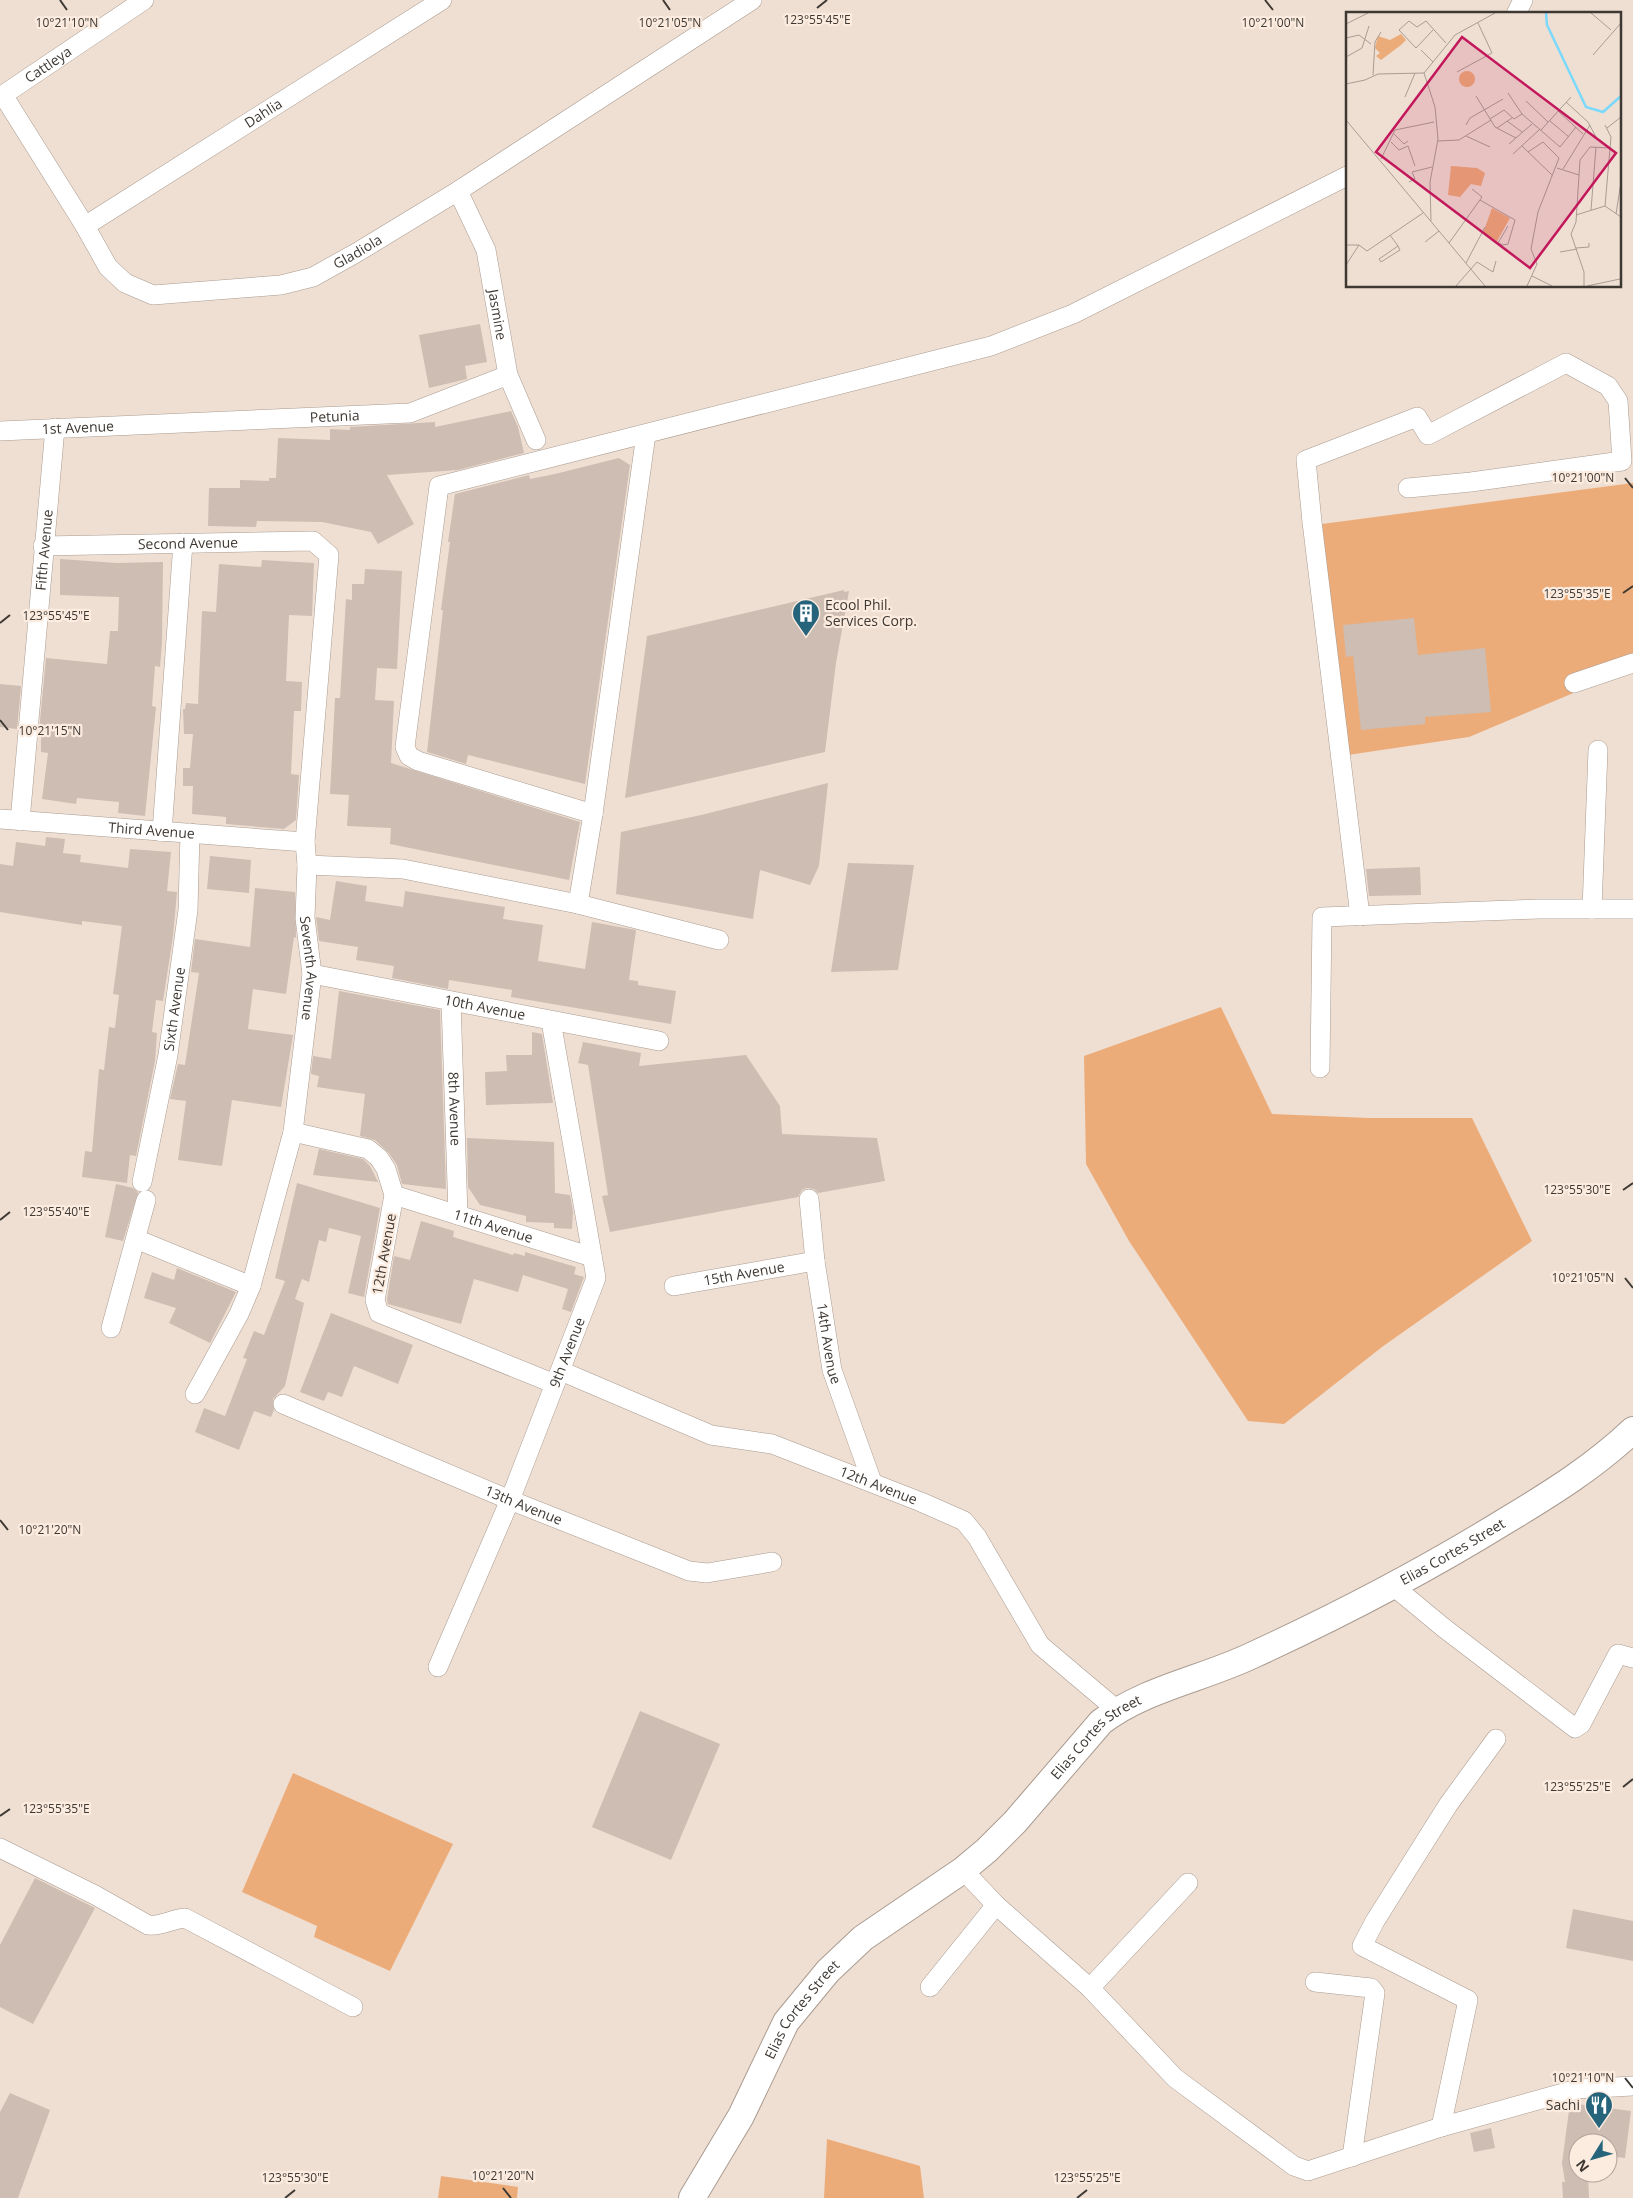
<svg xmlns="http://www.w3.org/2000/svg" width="1633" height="2198" font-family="'Open Sans',sans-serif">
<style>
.green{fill:#ecac79}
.building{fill:#cdbdb2}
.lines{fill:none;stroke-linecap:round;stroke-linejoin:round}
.street-casing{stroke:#aa9b90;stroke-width:20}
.secondary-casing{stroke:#aa9b90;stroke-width:28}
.street{stroke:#fff;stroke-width:19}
.secondary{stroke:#fff;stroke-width:26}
.ticks{fill:none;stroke:#3e3833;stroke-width:2}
.labels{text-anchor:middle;stroke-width:4.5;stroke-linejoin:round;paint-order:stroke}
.street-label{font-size:14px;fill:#3e3833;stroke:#fcece0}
.poi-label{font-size:14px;fill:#3e3833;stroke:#fcece0;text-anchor:start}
.inset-river{fill:none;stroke:#7bd9fb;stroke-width:2.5}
.inset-road{fill:none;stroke:#a89c93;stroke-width:1}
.view{fill:#c2185b;fill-opacity:0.15;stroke:#c2185b;stroke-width:2.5}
.inset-edge{fill:none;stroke:#3e3833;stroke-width:2.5}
.ticks-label{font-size:12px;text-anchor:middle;fill:#3e3833;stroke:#fcece0;stroke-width:4.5;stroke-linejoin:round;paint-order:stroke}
</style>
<rect width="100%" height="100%" fill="#efdfd3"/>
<!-- green -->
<path class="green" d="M1633 483V668L1469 737 1348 755 1322 524Z
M1221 1007 1272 1114 1369 1118H1472L1532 1241 1382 1347 1284 1424 1248 1421 1129 1241 1086 1164 1084 1056Z
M293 1773 453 1844 390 1971 314 1937 317 1926 242 1892Z
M827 2139 920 2166 924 2198H824Z
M441 2176 518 2187 517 2198H438Z"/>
<!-- building -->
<path class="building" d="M480 324 487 362 465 366 467 379 429 388 419 335Z
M511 411 518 427 524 453 458 470 387 475 414 524 378 544 371 532 322 522 257 521 256 527 208 526 209 488H240V480L269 481V478H276L278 438 330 440V429L350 430V427L435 422V427Z
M619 458 630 465 585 784 468 755 466 764 427 752 443 610H441L450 542H448L455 494 529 475 530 479 555 474Z
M60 559 117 563 163 562 162 643 160 667 155 666 152 706 156 707 145 816 118 813 119 802 77 798 76 804 42 799 48 753 41 752V731H39L46 658 107 664 110 631H118L119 597 60 595Z
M262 560 314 563 312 616 289 615 286 681 302 682 301 711H294L291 774 299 775 296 820 284 829 226 824V817L192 814 193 786H183V768H190L193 734H184L183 709H185L186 703 198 704 202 611 216 612 219 564 261 567Z
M365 569 402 571 397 669 377 668 375 700 394 701 391 763 580 822 569 880 390 844 391 828 347 826 349 795 330 794 335 698H340L346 599 352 600V584H364Z
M844 590V592L849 591 836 663 825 752 625 798 647 636Z
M1414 618 1418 655 1485 648 1491 712 1425 717V724L1361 730 1353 656 1346 657 1343 625Z
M0 684 21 686 17 729 0 727Z
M828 783 819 866 810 885 760 870 753 919 616 894 621 832 701 815Z
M46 837 65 839 63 853 81 855 80 862 128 868 130 849 171 852 167 891 177 892 173 936 163 1001 156 1000 152 1032 157 1033 155 1061 136 1156 130 1155 127 1183 82 1177 85 1151 92 1152 99 1069 104 1070 109 1027 115 1028 119 995 113 994 122 926 82 921V925L0 912V864L13 866 16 842 45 846Z
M210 856 251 860 249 893 207 889Z
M848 863 914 865 898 970 831 972Z
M1420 867 1421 895 1369 896 1366 869Z
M336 881 367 886 365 901 403 907 405 891 505 907 503 919 543 925 538 961 551 963 585 969 592 922 636 930 629 980 638 981V985L676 991 671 1024 511 997 512 990 449 980 448 989 392 978 394 966 356 960 358 947 319 941 316 917 330 920Z
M255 888 295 892 296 938 294 937 286 994 253 989 248 1029 293 1035 281 1107 232 1100 222 1166 178 1160 186 1101 170 1099 178 1064 185 1065 194 1006 199 973 191 972 195 939 250 947Z
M339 991 440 1010 446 1189 402 1184 397 1165 388 1152 375 1140 360 1136 365 1094 317 1087 319 1076 311 1074 313 1056 331 1059Z
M532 1032 542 1034 553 1103 486 1105 485 1072 507 1071 506 1055H532Z
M583 1042 641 1053 639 1066 746 1055 780 1106 782 1134 877 1138 885 1181 818 1193 814 1189 807 1188 802 1190 798 1197 610 1232 602 1196 608 1195 588 1065 578 1063Z
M467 1138 554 1142 555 1193 570 1195 573 1211 572 1229 554 1228V1223L526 1222V1216L480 1205 468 1187Z
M319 1149 363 1159 370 1166 378 1182 313 1175Z
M297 1183 380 1208 364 1297 348 1293 361 1236 329 1228 326 1242 319 1240 309 1282 302 1279 295 1299 304 1303 285 1386 273 1399 274 1410 271 1417 254 1411 239 1450 195 1432 204 1408 225 1416 247 1359 243 1358 254 1331 264 1335 285 1281 275 1278Z
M116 1184 133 1188 138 1192 123 1241 105 1237Z
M421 1221 454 1231 453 1237 513 1255 514 1253 525 1256V1252L576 1267 574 1274 584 1277 571 1312 562 1309 568 1289 523 1275 518 1292 474 1279 461 1324 388 1304 387 1299 394 1256 410 1260Z
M177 1268 236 1292 210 1343 169 1323 176 1308 144 1298 152 1272 174 1280Z
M331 1313 413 1345 398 1384 354 1366 342 1397 328 1392 324 1401 300 1392Z
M640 1711 720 1744 671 1860 592 1827Z
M35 1878 95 1908 33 2024 0 2007V1945Z
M1573 1909 1633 1921V1961L1566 1948Z
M10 2093 50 2110 18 2198H0V2112Z
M1570 2103 1631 2111 1625 2158 1608 2156V2143H1578V2173H1588L1589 2198H1563L1562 2182H1565L1562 2163Z
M1491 2128 1495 2148 1474 2152 1470 2133Z"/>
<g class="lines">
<!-- street casing -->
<g class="street-casing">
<g id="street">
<path d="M1516 14 1523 0"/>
<path id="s1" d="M3 95 85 226 108 267 125 283 153 295 281 285 313 277 356 253 458 191 752 0"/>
<path id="s2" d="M0 97 144 0"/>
<path id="s3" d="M458 191 486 250 508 375 536 440"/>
<path id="s4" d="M85 226 442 0"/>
<path id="s5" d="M0 431 410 413 508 375"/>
<path id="s6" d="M43 546 313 541 329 555 305 842 307 865 305 918 312 974 293 1132 251 1286 239 1314 195 1394"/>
<path d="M1574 683 1633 663"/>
<path d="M593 814 418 761 409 756 405 747 439 486 991 346 1073 314 1347 176"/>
<path id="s7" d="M0 819 305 842"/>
<path id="s8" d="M20 821 55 428"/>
<path d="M162 832 183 543"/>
<path d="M307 865 403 869 578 904 719 940"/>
<path d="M578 904 593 814 646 434"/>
<path d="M1592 909 1598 750"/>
<path d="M1360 916 1312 522 1306 460 1417 417 1428 435 1566 363 1608 386 1618 401 1622 461 1471 482 1408 488"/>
<path id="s9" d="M312 974 659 1041"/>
<path id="s10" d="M451 1001 458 1215"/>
<path d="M1320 1068 1322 917 1539 909H1633"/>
<path d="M293 1132 368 1149 379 1158 386 1169 394 1195 375 1300 379 1313 555 1384"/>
<path id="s11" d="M142 1182 168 1055 188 910 190 833"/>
<path id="s12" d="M394 1195 592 1257"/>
<path id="s13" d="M809 1199 815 1261 832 1370 872 1482"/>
<path d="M136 1239 251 1286"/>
<path id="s14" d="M674 1286 815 1261"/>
<path d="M111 1328 146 1200"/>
<path id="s15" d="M561 1371 711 1435 772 1444 921 1502 964 1521 977 1537 1040 1645 1117 1710"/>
<path id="s16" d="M283 1404 510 1500 689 1571 707 1573 772 1562"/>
<path d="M1392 1585 1444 1628 1575 1728 1581 1724 1618 1654 1633 1658"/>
<path id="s17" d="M438 1667 510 1500 596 1278 551 1021"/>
<path d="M0 1848 95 1895 148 1925C160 1927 172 1919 185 1918L353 2007"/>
<path d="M963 1870 996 1905 1090 1988 1175 2078 1294 2166 1308 2171 1441 2127 1578 2089 1633 2086"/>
<path d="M1315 1982 1371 1988 1375 1993 1352 2157"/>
<path d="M930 1987 996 1905"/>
<path d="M1090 1988 1188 1883"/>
<path d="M1441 2127 1468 2000 1362 1946 1375 1921 1448 1805 1496 1739"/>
</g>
</g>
<!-- secondary casing -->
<g class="secondary-casing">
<g id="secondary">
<path id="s18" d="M692 2198 741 2116 786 2022 828 1971 863 1938 963 1870 987 1850 1015 1822 1101 1722C1146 1688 1203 1679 1253 1655 1340 1615 1426 1570 1507 1520 1552 1493 1595 1466 1633 1430"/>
</g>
</g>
<!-- street -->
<use href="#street" class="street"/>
<!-- secondary -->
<use href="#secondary" class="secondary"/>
</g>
<!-- ticks -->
<path class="ticks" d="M60 0 67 10M663 0 670 10M1265 0 1273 10M817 8 827 0M1625 478 1633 488M1623 593 1633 586M0 623 10 615M0 720 8 730M1623 1190 1633 1183M0 1220 10 1212M1625 1278 1633 1288M0 1520 8 1530M1623 1787 1633 1779M0 1816 10 1809M1625 2078 1633 2088M503 2188 511 2198M285 2198 295 2190M1077 2198 1087 2190"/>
<!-- icons -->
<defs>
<g id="building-pin" transform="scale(1.4375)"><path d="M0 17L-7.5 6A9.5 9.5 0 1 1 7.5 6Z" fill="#25647a" stroke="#fcece0"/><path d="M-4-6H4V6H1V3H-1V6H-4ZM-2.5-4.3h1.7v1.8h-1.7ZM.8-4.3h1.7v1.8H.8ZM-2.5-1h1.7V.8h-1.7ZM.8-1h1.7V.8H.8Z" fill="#fff"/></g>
<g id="restaurant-pin" transform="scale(1.4375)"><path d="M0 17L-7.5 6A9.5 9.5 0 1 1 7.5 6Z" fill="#25647a" stroke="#fcece0"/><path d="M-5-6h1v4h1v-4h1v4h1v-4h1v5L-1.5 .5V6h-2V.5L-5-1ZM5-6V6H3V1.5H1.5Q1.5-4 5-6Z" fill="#fff"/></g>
</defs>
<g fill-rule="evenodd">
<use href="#building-pin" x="806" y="613"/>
<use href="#restaurant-pin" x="1599" y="2105"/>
</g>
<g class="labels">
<!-- street labels -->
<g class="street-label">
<text dy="5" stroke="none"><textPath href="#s2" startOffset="58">Cattleya</textPath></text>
<text dy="5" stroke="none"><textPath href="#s4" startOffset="211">Dahlia</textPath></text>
<text dy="5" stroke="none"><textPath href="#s1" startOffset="468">Gladiola</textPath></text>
<text dy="5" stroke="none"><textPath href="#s3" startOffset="131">Jasmine</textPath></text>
<text dy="5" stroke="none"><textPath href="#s5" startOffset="335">Petunia</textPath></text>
<text dy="5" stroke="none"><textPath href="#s5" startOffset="78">1st Avenue</textPath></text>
<text dy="5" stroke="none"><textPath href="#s6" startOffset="145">Second Avenue</textPath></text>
<text dy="5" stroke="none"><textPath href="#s8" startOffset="272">Fifth Avenue</textPath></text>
<text dy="5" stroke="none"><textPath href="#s7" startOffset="152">Third Avenue</textPath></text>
<text dy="5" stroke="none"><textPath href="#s6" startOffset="706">Seventh Avenue</textPath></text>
<text dy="5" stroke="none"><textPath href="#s11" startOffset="176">Sixth Avenue</textPath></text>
<text dy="5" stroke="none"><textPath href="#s9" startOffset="176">10th Avenue</textPath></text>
<text dy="5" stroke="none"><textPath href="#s10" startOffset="108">8th Avenue</textPath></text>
<text dy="5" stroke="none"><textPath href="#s12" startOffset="104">11th Avenue</textPath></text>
<text transform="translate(384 1254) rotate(-80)" y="5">12th Avenue</text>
<text dy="5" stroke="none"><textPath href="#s14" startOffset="71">15th Avenue</textPath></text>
<text dy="5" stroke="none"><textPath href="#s13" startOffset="146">14th Avenue</textPath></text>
<text dy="5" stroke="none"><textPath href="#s17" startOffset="340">9th Avenue</textPath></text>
<text dy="5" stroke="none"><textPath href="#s15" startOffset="339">12th Avenue</textPath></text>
<text dy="5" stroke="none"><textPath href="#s16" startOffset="261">13th Avenue</textPath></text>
<text dy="5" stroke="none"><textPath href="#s18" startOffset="1029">Elias Cortes Street</textPath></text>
<text dy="5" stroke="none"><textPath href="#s18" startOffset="624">Elias Cortes Street</textPath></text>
<text dy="5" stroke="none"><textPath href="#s18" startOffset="219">Elias Cortes Street</textPath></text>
</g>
<!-- poi labels -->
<g class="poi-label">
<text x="825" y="610">Ecool Phil.<tspan x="825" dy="16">Services Corp.</tspan></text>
<text x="1580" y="2110" text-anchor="end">Sachi</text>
</g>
</g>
<!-- overview -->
<g transform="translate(1346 12)">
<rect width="275" height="275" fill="#efdfd3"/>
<path d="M55 22 60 28 55 33 35 48 30 44 34 41 29 36 32 24 44 28ZM113 67a8 8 0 1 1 16 0a8 8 0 1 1-16 0ZM105 154 131 156 139 161 135 174 125 172 114 185 102 183ZM146 196 164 206 150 231 137 221Z" fill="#ecac79"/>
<path class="inset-river" d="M200 1 201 13 240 95 257 100 275 84"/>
<path class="inset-road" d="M245 1 265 18M0 12 22 1M87 18 70 36 53 18 63 9 71 15 80 9 100 31M0 26 13 23 25 32M75 38 87 50M247 43 275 11M0 45 16 36 23 14M111 60 146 41 132 11M27 63 29 30 35 20M0 72 19 68 32 62 78 61M162 81 176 102 214 135 230 115M130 84 149 115 170 126M59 85 69 61M180 89 202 110M220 90 242 110 250 125M212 99 237 122M144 107 158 98 168 107 176 102M0 108 139 274M161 109 176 120M204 109 223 125M120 113 124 106 157 87M151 116 166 106M261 116 275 105M195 118 225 85M48 122 58 132 62 129M120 124 144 135M92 129 113 128 145 108M45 130 53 138 62 134 69 154M163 132 186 112M176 134 206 163M167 142 194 117M35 147 49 118 88 110M211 156 233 163M217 157 244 113M63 170 69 167 66 160 86 155M134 188 169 208 162 232 157 233 152 231 162 214M259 194 275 205M245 198 250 135M270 202 275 170M230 203 259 194 265 125 259 113M85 209 84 170 92 127 89 95 78 61 109 23 149 1M44 223 52 234 54 238 35 250 33 247 52 234M79 230 93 219M103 231 136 185 126 177M0 233H13L21 239 77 201M230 236 243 235V231M214 240 231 237M120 251 139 215M0 253 13 233M186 264 206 274M110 274 131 250 147 260 150 249M181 274 191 252 185 237 192 200 213 146 197 130 182 140M238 274V260L225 222 230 210 234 148 244 135 264 136M241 274 274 267"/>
<path class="view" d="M116 25 270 141 184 256 30 140Z"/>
<rect width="275" height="275" class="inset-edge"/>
</g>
<g class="ticks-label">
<text x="817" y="24">123°55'45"E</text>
<text x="67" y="27">10°21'10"N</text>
<text x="670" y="27">10°21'05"N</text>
<text x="1273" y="27">10°21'00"N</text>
<text x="1583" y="482">10°21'00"N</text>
<text x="1577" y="598">123°55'35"E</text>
<text x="56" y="620">123°55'45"E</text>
<text x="50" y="735">10°21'15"N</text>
<text x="1577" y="1194">123°55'30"E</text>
<text x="56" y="1216">123°55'40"E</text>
<text x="1583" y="1282">10°21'05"N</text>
<text x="50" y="1534">10°21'20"N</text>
<text x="1577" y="1791">123°55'25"E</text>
<text x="56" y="1813">123°55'35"E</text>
<text x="1583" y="2082">10°21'10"N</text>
<text x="503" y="2180">10°21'20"N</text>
<text x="295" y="2182">123°55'30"E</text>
<text x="1087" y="2182">123°55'25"E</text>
</g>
<!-- north arrow -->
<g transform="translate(1593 2158) rotate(233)"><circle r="24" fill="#fcece0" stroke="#b0a49b"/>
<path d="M0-4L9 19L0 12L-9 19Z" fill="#25647a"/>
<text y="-8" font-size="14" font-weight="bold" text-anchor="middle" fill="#3e3833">N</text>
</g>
</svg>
